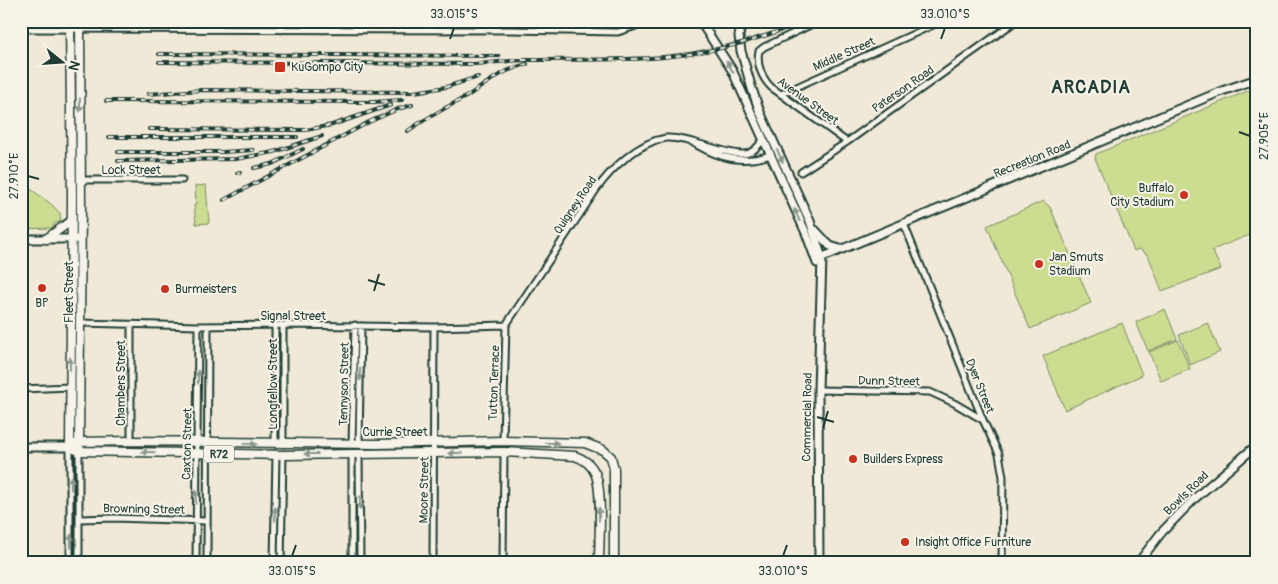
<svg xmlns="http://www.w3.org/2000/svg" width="1278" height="584" font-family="Pangolin,sans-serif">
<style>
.green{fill:#ccdc90;stroke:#768c62}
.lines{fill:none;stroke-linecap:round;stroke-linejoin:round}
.street-casing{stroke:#1f3d34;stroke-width:9}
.secondary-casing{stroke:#1f3d34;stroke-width:11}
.primary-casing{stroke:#1f3d34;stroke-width:11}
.street{stroke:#f7f3e8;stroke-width:5}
.secondary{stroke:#f7f3e8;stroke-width:7}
.primary{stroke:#f7f3e8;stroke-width:8}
.rail-casing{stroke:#1f3d34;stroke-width:4}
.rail{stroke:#f7f3e8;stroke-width:2;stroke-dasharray:5.5;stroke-linecap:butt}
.oneway{fill:#8b988e}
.ticks{fill:none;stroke:#1f3d34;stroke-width:2}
.poi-dot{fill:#c8321e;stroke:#f7f3e8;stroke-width:2}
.labels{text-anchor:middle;stroke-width:4;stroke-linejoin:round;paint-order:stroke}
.shield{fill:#f7f3e8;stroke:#60746a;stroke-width:1}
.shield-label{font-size:11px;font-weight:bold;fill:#1f3d34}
.street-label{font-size:12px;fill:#1f3d34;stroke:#f7f3e8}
.poi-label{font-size:12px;fill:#1f3d34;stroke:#f7f3e8;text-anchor:start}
.district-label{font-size:18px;font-weight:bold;letter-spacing:1px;fill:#1f3d34;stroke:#f7f3e8}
.neatline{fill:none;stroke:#1f3d34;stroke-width:2}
.ticks-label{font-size:12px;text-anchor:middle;fill:#1f3d34}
</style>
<rect width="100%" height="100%" fill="#f1e9d7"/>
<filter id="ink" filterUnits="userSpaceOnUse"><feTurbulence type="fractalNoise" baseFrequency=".02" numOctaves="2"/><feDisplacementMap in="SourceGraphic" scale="10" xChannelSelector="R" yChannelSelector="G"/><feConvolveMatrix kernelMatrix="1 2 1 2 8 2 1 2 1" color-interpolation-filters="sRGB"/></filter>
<g filter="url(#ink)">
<!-- green -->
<path class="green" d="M1257 87V232L1212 250 1221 269 1162 291 1148 255 1139 249 1134 251 1095 158 1096 154Z
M21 182 51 204 60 213 61 221 54 224 52 228 21 229Z
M206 185 209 223 196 224 194 205 196 204 195 186Z
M1043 201 1050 207 1091 303 1030 329 987 226Z
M1165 309 1177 339 1148 351 1136 322Z
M1122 323 1142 375 1065 410 1043 356Z
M1208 323 1220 352 1190 365 1179 335Z
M1178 340 1190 369 1161 381 1149 352Z"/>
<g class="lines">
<!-- street casing -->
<g class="street-casing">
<path id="street" d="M200 21 204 29
M278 21 281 30
M352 21 357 30
M438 21H633
M819 21 764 47 759 51C756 64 762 78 771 87L847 142
M21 29 511 30 618 32 636 26 640 21
M204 29 207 21
M281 30 285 21
M323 30V21
M357 30 361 21
M781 94 942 21
M695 144C721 159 742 164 771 155
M801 172 847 142 1016 21
M81 180H182
M904 224 983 420 999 454 1003 477 1002 563
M80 323 198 326 283 325 434 327 506 325
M131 325V441
M275 325V444
M506 325 596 190C611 169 638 142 666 138 688 136 734 159 749 153 756 150 759 145 763 140
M21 389 70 387
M818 390 930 392 954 403 983 420
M503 441 506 325
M283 444V325
M352 444 355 325
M359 444 361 326
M70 447V563
M79 451V563
M359 454 360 563
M80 519 114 518 207 521
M196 563 198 326
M207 563 208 326
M274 563 276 454
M281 563 283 455
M352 563V454
M433 563 434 327
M503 563 504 452"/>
</g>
<!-- secondary casing -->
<g class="secondary-casing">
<path id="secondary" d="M700 21 732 70 806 233 817 263
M742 21 739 36 741 51 752 89 760 112 810 221 822 258 818 390 819 563
M815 230 830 246 840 249
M21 239H80
M816 260 1222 91 1257 79
M21 447H70
M1138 563 1161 533 1194 499 1257 445"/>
</g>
<!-- primary casing -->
<g class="primary-casing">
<path id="primary" d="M70 21 72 199 70 447
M46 239 71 221
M79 446 81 205 80 21
M70 447 79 442 131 441 377 444 503 441 585 443 603 450 611 457 614 469V563
M70 447 79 451 283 455 504 452 575 456C584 459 591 464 595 473 603 489 599 543 599 563"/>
</g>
<!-- street -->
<use href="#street" class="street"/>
<!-- secondary -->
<use href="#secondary" class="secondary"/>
<!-- primary -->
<use href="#primary" class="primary"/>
<!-- rail casing -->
<g class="rail-casing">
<path id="rail" d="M159 54 499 56
M159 62 474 64C492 63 509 60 527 60 573 59 619 61 664 57 712 53 760 40 804 21
M148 94 201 90 414 92 446 87 478 77
M106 101 374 102 402 100
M149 129 306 130 332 125 391 105
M408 131C427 117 448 107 469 95 491 81 500 71 527 64
M109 137H297
M118 152H223L253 150
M118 161 236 159 274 152 322 136
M254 168 272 164 303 149
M237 173 240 172
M224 200 369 122 398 109 412 105"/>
</g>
<!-- rail -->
<use href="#rail" class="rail"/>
</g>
<!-- one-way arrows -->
<defs><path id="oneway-solid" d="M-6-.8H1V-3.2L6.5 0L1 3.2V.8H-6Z" transform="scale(1.25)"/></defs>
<g class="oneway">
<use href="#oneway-solid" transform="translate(730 67) rotate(-121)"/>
<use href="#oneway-solid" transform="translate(80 105) rotate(89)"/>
<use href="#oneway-solid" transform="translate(780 156) rotate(65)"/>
<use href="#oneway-solid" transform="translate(797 215) rotate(-114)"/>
<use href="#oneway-solid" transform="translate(70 364) rotate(-90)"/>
<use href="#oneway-solid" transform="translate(360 374) rotate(91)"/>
<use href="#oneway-solid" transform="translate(198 377) rotate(-90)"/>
<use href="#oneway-solid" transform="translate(552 443) rotate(2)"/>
<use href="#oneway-solid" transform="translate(250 444) rotate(1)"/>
<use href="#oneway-solid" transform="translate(148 452) rotate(-179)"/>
<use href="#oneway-solid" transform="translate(455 453) rotate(179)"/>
<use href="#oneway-solid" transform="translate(311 454) rotate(180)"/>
<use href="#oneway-solid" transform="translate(71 483) rotate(-91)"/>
<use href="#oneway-solid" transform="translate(196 497) rotate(-89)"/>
<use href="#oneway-solid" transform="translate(360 503) rotate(90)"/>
<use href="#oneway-solid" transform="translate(275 514) rotate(-89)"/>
<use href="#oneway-solid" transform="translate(599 514) rotate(-90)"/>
<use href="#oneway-solid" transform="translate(71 541) rotate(-89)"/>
</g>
</g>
<!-- ticks -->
<path class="ticks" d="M450 39 454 28M941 39 945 28M1239 132 1250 136M28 176 39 179M368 280 385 285M374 291 379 274M817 417 834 422M823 428 828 411M292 556 296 545M783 556 787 545"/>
<!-- markers -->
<g class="poi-dot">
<rect x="274" y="61" width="12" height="12" rx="2.5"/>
<circle cx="1184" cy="195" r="5"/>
<circle cx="1039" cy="264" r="5"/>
<circle cx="42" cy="288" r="5"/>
<circle cx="165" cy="289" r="5"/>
<circle cx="853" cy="459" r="5"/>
<circle cx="905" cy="542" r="5"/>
</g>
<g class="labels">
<!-- shield labels -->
<rect class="shield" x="204" y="445.5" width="30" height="17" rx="4"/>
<g class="shield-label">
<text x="219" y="458">R72</text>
</g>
<!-- street labels -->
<g class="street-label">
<text transform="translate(844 54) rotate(-24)" y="4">Middle Street</text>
<text transform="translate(903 89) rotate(-35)" y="4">Paterson Road</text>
<text transform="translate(808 101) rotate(36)" y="4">Avenue Street</text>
<text transform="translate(1032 159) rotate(-22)" y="4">Recreation Road</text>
<text x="131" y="174">Lock Street</text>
<text transform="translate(575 205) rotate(-56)" y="4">Quigney Road</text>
<text transform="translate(69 292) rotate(-90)" y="4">Fleet Street</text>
<text x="293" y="320">Signal Street</text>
<text transform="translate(889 381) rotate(1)" y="4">Dunn Street</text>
<text transform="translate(121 383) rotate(-90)" y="4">Chambers Street</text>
<text transform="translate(494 383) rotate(-88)" y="4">Tutton Terrace</text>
<text transform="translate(273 384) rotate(-90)" y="4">Longfellow Street</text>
<text transform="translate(344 384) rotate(-89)" y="4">Tennyson Street</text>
<text transform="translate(980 386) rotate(68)" y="4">Dyer Street</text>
<text transform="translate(807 417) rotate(-89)" y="4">Commercial Road</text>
<text x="395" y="436">Currie Street</text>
<text transform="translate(187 444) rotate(-89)" y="4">Caxton Street</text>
<text transform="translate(424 490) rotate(-89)" y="4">Moore Street</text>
<text transform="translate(1186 493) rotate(-44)" y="4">Bowls Road</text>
<text transform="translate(144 509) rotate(1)" y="4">Browning Street</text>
</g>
<!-- poi labels -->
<g class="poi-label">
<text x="291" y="71">KuGompo City</text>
<text x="1174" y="192" text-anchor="end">Buffalo<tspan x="1174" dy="14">City Stadium</tspan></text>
<text x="1049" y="261">Jan Smuts<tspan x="1049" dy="14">Stadium</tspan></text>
<text x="175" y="293">Burmeisters</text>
<text x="42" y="307" text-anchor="middle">BP</text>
<text x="863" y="463">Builders Express</text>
<text x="915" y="546">Insight Office Furniture</text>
</g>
<!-- district labels -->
<g class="district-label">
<text x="1091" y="93">ARCADIA</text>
</g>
</g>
<!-- margin -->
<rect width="1278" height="584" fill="none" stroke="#f7f3e8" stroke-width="55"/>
<!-- north arrow -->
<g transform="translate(62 62) rotate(107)" stroke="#f7f3e8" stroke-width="4" paint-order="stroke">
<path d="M0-4L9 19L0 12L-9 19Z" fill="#1f3d34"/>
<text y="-8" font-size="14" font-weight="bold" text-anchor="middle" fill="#1f3d34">N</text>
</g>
<rect x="28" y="28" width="1222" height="528" class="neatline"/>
<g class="ticks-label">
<text x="454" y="18">33.015°S</text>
<text x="945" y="18">33.010°S</text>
<text transform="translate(1264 136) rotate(-90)" y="4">27.905°E</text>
<text transform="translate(14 176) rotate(-90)" y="4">27.910°E</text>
<text x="292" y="575">33.015°S</text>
<text x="783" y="575">33.010°S</text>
</g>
</svg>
